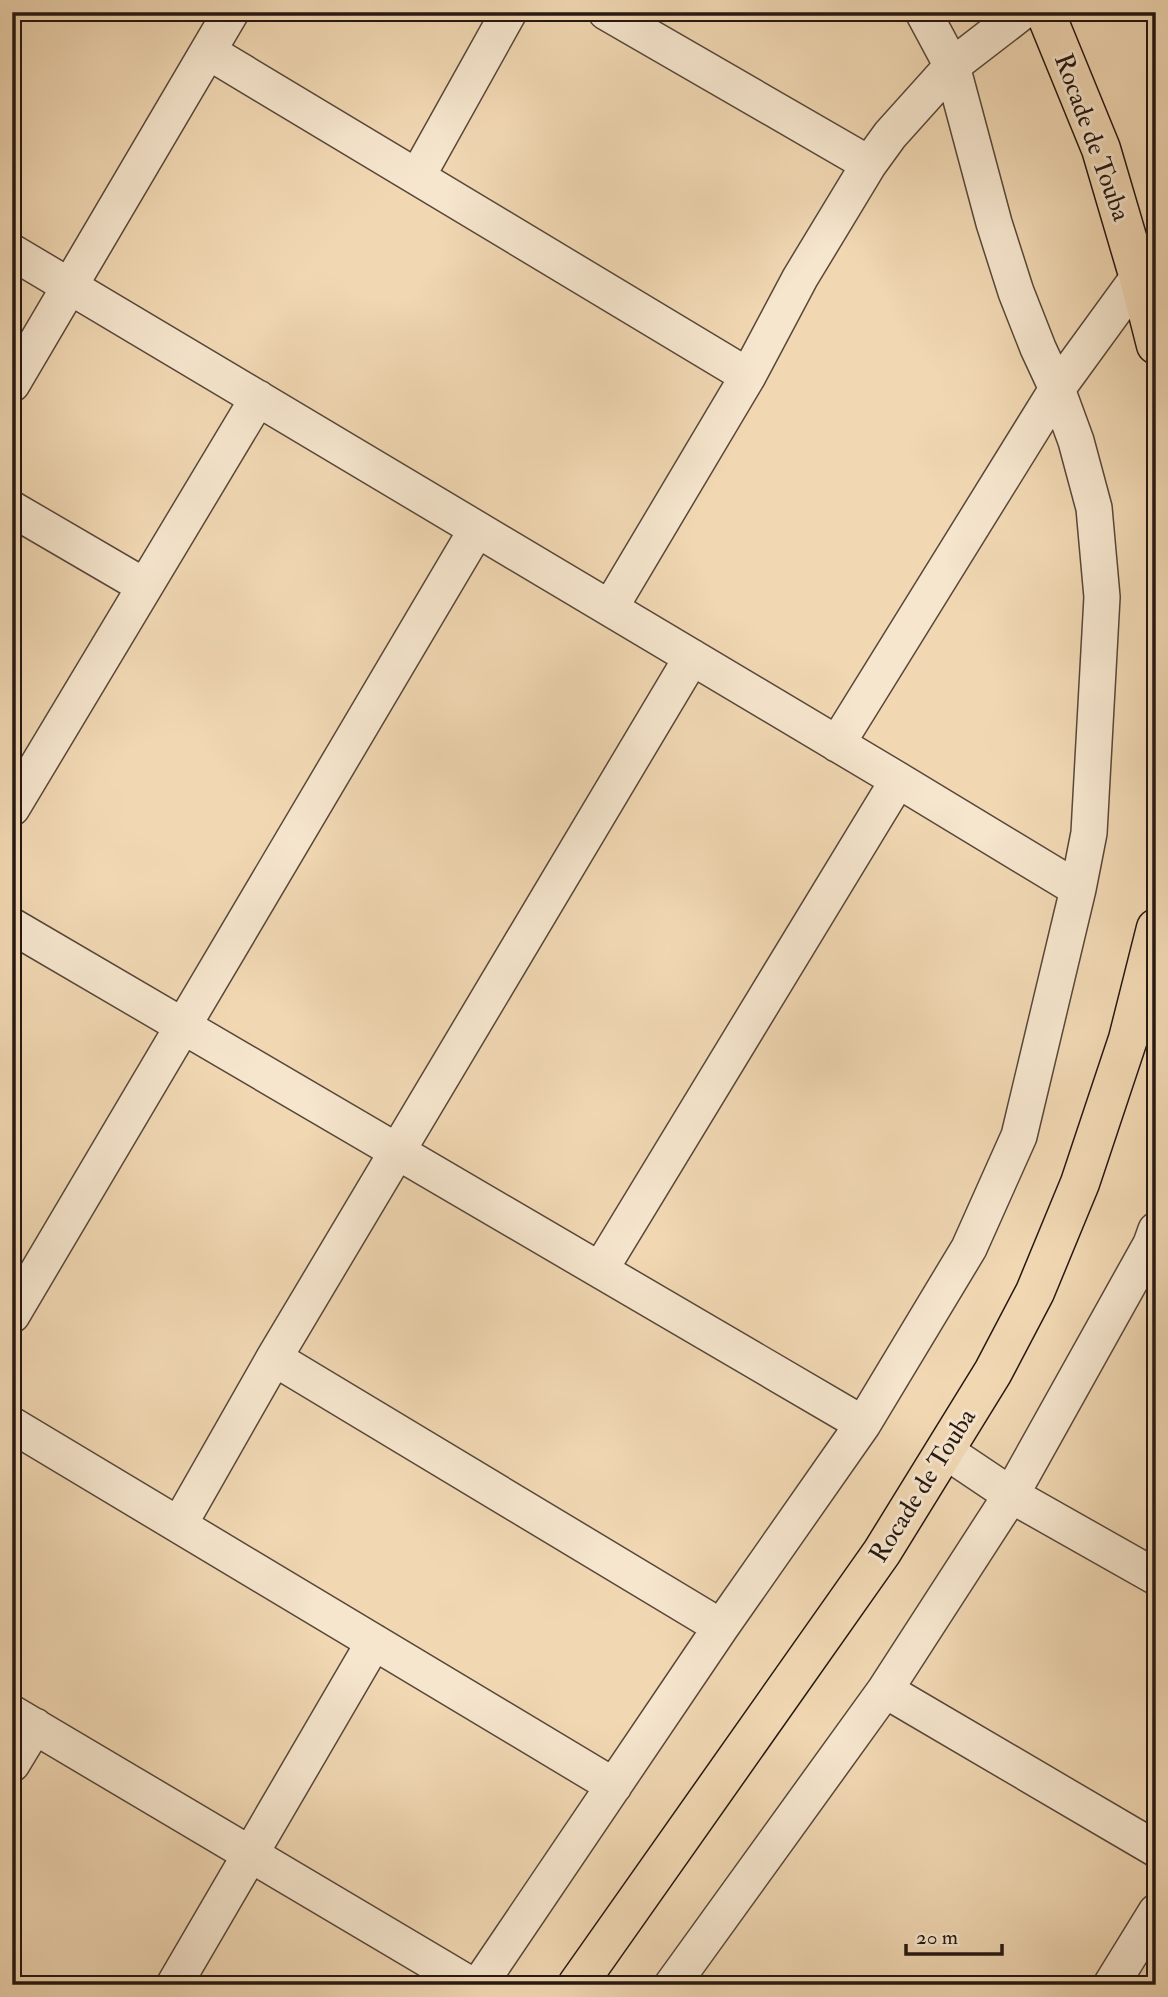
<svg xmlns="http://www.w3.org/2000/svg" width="1168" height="1997" font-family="'IM FELL Double Pica',serif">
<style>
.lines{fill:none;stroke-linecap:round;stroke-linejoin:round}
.minor-casing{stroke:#58473a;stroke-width:38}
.primary-casing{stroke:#251712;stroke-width:41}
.minor{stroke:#f6e6ce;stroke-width:35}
.primary{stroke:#f1d8b3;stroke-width:38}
.labels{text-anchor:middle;stroke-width:6;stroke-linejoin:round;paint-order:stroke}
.street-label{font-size:26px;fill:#251712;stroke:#f6e6ce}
</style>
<rect width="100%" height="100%" fill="#f1d8b3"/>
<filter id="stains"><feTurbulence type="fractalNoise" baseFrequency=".00286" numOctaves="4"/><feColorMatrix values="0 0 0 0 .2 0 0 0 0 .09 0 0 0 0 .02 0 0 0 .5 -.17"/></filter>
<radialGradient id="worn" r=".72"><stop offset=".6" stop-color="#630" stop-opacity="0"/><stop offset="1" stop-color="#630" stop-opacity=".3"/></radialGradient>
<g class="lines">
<!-- minor casing -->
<g class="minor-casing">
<path id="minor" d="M606 12 869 164
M209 52 748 376
M417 177 509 12
M12 252 898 780 1078 889
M12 384 231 12
M12 509 144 586
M610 608 748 376 800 278 869 164 890 135 952 66 1022 12
M837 744 1057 389 1156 253
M12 808 258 398
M12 926 863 1424
M600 1270 898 780
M12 1315 477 529
M274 1358 721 1627
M12 1425 614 1786
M944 1450 1011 1495 1156 1577
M179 1525 274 1358 692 657
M885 1690 1156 1849
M12 1713 471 1985
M12 1764 35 1726
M174 1985 374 1642
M479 1985 721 1627 863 1424 969 1248 1019 1136 1078 889 1089 833 1102 597 1094 508 1076 441 1057 389 1038 348 1016 292 994 223 952 66 923 12
M672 1985 885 1690 1011 1495 1151 1244 1156 1230
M1111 1985 1156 1912"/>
</g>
<!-- primary casing -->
<g class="primary-casing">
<path id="primary" d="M1045 12 1101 149 1139 278 1156 345
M577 1985 882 1552 993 1372 1035 1292 1080 1183 1128 1039 1156 928"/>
</g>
<!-- minor -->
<use href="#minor" class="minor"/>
<!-- primary -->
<use href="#primary" class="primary"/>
</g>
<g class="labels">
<!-- street labels -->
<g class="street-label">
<text transform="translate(1093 137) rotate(70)" y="9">Rocade de Touba</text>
<text transform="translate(922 1485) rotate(-58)" y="9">Rocade de Touba</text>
</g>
</g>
<!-- margin -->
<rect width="1168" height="1997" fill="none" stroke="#f1d8b3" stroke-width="42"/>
<rect x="14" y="14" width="1140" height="1969" fill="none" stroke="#251712" stroke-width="3.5"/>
<rect x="21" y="21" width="1126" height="1955" fill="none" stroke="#251712" stroke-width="2"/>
<!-- scale -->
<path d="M906 1944v10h96v-10" fill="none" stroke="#251712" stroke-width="3.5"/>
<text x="916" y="1944" font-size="21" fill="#251712" stroke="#f6e6ce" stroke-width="5" paint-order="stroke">20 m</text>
<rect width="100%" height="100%" filter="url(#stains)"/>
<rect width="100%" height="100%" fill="url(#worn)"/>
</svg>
